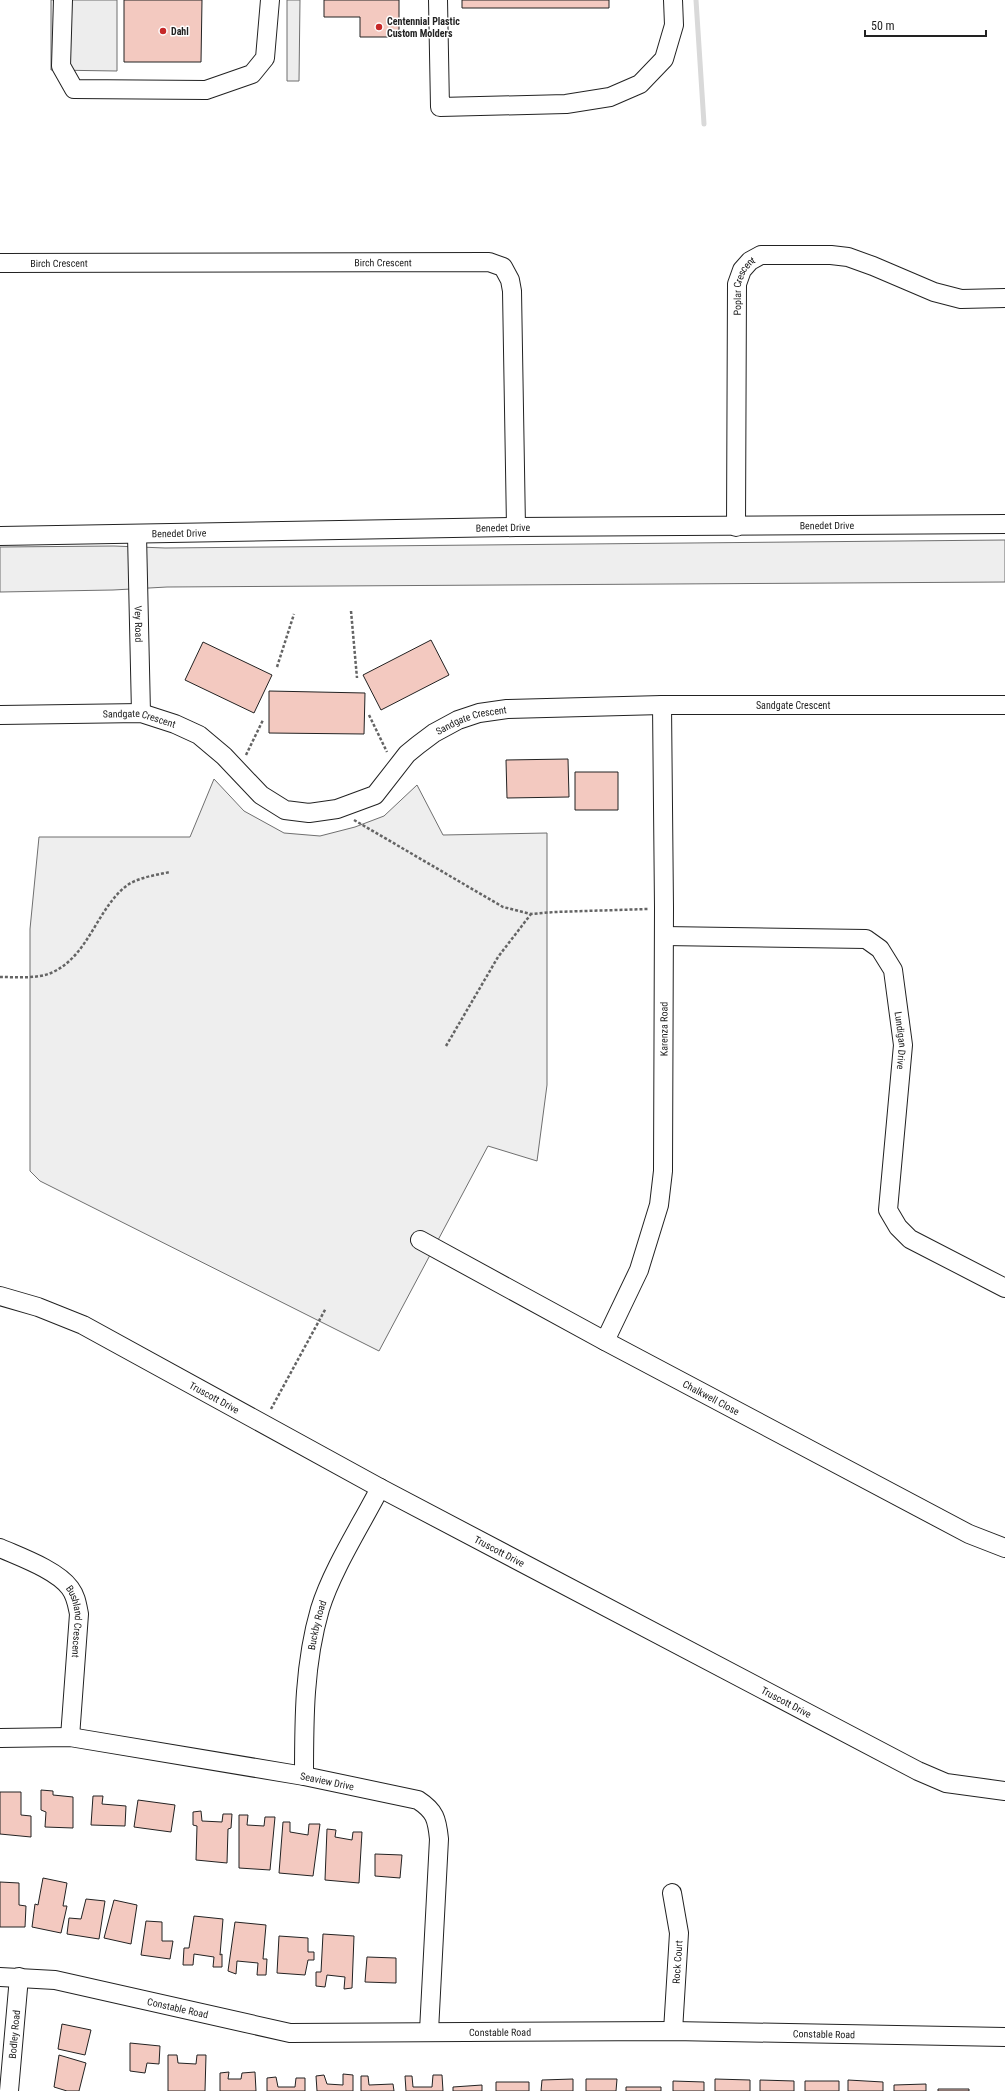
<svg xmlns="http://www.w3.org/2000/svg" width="1005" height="2091" font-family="'Roboto Condensed',sans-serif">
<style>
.green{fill:#eee;stroke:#6f6f6f}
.parking{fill:#ededed;stroke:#6f6f6f}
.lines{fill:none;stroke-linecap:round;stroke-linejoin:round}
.stream{stroke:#d9d9d9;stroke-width:5}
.building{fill:#f3c9c0;stroke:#222}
.minor-casing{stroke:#222;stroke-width:20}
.path{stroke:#646464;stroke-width:2.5;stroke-dasharray:3 2;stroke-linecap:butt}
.minor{stroke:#fff;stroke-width:18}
.poi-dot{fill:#c62828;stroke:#fff;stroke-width:1.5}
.labels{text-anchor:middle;stroke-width:3;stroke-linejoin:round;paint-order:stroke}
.poi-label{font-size:10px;font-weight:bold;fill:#222;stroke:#fff;text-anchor:start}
.street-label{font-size:10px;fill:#222;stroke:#fff}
</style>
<rect width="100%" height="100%" fill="#fff"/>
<!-- green -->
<path class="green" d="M1005 540V582L167 587 113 590 0 592V547L114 546 165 548Z
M214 779 244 811 284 833 320 836 355 827 384 816 417 785 443 835 547 833V1085L537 1161 488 1146 379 1351 40 1181 30 1171V929L39 837H190Z"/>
<!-- parking -->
<path class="parking" d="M51 0H117V71L51 70Z
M287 0H300L299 81H287Z"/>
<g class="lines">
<!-- stream -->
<path class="stream" d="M696 0 704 124"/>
</g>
<!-- building -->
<path class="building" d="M124 0H202L201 62H124Z
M324 0H399V37H360V17H324Z
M462 0H609V8H462Z
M431 640 449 675 381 710 363 675Z
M203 642 272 675 254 713 185 680Z
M269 691 365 693 364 734 269 733Z
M568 759 569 797 507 798 506 760Z
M575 772H618V810H575Z
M41 1790 53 1791V1795L73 1797V1828L45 1827 46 1812 41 1810Z
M0 1792H21V1815L31 1816V1837L0 1834Z
M93 1796H103L102 1804 126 1806 125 1826 91 1825Z
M138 1800 175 1805 171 1832 134 1827Z
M201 1811 202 1821 222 1822 223 1814H232L231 1828 228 1829 227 1863 196 1860 197 1826 193 1825V1812Z
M239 1815H248L247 1825 264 1826 265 1817H275L270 1870 239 1868Z
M283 1822H290V1832L308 1835 309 1824H320L313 1876 279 1873Z
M327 1829 336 1830 335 1837 352 1840 353 1832H362L359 1883 325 1880Z
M375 1854 402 1855 400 1878 375 1876Z
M43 1878 67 1883 63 1906H67L61 1933 32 1927 35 1904 38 1905Z
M0 1882 19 1883V1905L26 1906 25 1927H0Z
M86 1899 105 1901 99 1939 67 1934 69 1918 81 1919Z
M114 1900 137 1905 131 1944 104 1938Z
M194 1916 223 1919 220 1955 222 1954V1967H213L214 1957 194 1954 193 1965H183L184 1948H189Z
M146 1921 162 1922V1941H173L170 1959 141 1955Z
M235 1922 266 1925 263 1959H267L266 1975H257L258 1963 237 1961 236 1974 228 1971Z
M323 1934 354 1936 352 1988 344 1989 345 1977 327 1975 325 1987 316 1986V1972H321Z
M279 1936 308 1938V1952H314V1960H308L305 1975 277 1973Z
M367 1957 396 1958V1983L365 1982Z
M62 2024 91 2030 85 2055 58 2049Z
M130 2043 160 2046 159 2064 147 2063 145 2073 130 2071Z
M59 2055 86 2063 79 2091H67L54 2087Z
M168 2055H177L178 2063 196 2064 197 2055H206L205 2091H168Z
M229 2072 228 2079H241L242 2073 255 2072 256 2091H220V2073Z
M343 2074 353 2075V2091H317L316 2076 324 2075 327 2084 343 2085Z
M433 2075H442L443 2091H406L405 2076H412L413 2087H432Z
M361 2076H368L369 2085 393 2084 394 2091H361Z
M276 2077 278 2087H295L296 2078H305V2091H267V2078Z
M573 2079V2091H541L542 2080Z
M586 2079H617L616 2091H586Z
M715 2079 750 2080V2091H715Z
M760 2080 794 2081V2091H760Z
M848 2080 883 2082V2091H848Z
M673 2081 704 2082V2091H673Z
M805 2081H839V2091H805Z
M496 2082H529V2091H496Z
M926 2084V2091H894V2085Z
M482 2085V2091H453V2087Z
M626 2087H661V2091H626Z
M938 2089H969V2091H938Z"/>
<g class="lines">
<!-- minor casing -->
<g class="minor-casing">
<g id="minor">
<path d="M63 0 61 66 74 89 206 90 252 74 265 58 270 0"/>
<path d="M438 0 440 107 566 104 610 97 640 84 664 59 674 25 673 0"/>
<path id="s1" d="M0 263 489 262 503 267 510 280 512 291 516 527"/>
<path id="s2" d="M736 527 737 284 742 270 750 261 761 255H831L848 257 873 266 934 292 961 299 1005 298"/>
<path id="s3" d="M137 535 141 713"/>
<path id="s4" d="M0 536 516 527 1005 524"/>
<path id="s5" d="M0 715 141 713 175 724 199 735 224 756 261 795 285 810 309 813 337 809 375 795 407 754 418 745 434 733 458 720 479 713 507 709 662 705H1005"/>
<path id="s6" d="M664 936 866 939 880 949 893 970 903 1045 888 1210 898 1227 910 1239 1005 1288"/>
<path id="s7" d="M420 1240 605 1341 969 1534 1005 1548"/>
<path id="s8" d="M0 1296 38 1307 83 1325 380 1488 918 1771 946 1783 1005 1791"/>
<path id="s9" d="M605 1341 639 1270 659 1205 663 1171 664 908 662 705"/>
<path id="s10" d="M0 1548C20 1557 57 1570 70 1588 76 1596 77 1604 79 1614L70 1737"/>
<path id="s11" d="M0 1738 70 1737 304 1776 418 1800C435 1811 437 1819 439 1839L429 2031"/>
<path id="s12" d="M304 1776C304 1719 304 1664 320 1609 332 1570 361 1525 380 1488"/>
<path d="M672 1893 679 1933 673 2031"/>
<path id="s13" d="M0 1977 55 1980 290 2033 673 2031 1005 2037"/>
<path id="s14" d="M9 2091 19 1977"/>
</g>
</g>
<!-- path -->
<path class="path" d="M351 611 357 678
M277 667 294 614
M369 715 387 752
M246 755 263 720
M354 820 503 907 531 914 554 912 648 909
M0 977C16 977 36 979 51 973 90 956 97 906 129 884 141 877 156 875 170 872
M446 1046 498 957 531 914
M271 1409 326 1308"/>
<!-- minor -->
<use href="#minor" class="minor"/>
</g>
<!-- markers -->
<g class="poi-dot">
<circle cx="379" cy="27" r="4"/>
<circle cx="163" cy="31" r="4"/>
</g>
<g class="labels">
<!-- poi labels -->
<g class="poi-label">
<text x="387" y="25">Centennial Plastic<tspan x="387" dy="12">Custom Molders</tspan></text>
<text x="171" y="35">Dahl</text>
</g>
<!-- street labels -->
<g class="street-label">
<text dy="4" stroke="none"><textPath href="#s1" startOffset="383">Birch Crescent</textPath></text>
<text dy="4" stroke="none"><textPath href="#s1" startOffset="59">Birch Crescent</textPath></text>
<text dy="4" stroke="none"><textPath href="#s2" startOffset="243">Poplar Crescent</textPath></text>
<text dy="4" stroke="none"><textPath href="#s4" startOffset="827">Benedet Drive</textPath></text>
<text dy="4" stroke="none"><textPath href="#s4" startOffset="503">Benedet Drive</textPath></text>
<text dy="4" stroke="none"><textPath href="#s4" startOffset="179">Benedet Drive</textPath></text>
<text dy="4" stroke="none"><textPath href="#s3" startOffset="89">Vey Road</textPath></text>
<text dy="4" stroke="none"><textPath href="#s5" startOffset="861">Sandgate Crescent</textPath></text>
<text dy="4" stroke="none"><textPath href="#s5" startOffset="140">Sandgate Crescent</textPath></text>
<text dy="4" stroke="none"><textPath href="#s5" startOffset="537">Sandgate Crescent</textPath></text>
<text dy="4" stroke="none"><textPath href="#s9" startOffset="323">Karenza Road</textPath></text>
<text dy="4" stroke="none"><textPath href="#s6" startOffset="315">Lundigan Drive</textPath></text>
<text dy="4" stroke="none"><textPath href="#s8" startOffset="238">Truscott Drive</textPath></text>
<text dy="4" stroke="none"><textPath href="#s7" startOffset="331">Chalkwell Close</textPath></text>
<text dy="4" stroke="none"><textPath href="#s8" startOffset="562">Truscott Drive</textPath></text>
<text dy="4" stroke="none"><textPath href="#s10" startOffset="116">Bushland Crescent</textPath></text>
<text dy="4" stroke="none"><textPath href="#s12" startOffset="152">Buckby Road</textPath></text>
<text dy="4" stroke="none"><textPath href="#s8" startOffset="886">Truscott Drive</textPath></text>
<text dy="4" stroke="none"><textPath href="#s11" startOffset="331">Seaview Drive</textPath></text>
<text transform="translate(677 1962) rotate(-86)" y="4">Rock Court</text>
<text dy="4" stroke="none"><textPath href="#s13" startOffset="181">Constable Road</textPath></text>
<text dy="4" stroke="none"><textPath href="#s13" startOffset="506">Constable Road</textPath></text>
<text dy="4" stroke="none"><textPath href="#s14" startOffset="57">Bodley Road</textPath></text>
<text dy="4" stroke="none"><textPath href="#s13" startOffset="830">Constable Road</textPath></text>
</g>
</g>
<!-- scale -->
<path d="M865 30v6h121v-6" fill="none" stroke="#222222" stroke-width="2"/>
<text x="871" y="30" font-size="12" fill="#222222" stroke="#ffffff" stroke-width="3" paint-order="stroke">50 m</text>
</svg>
